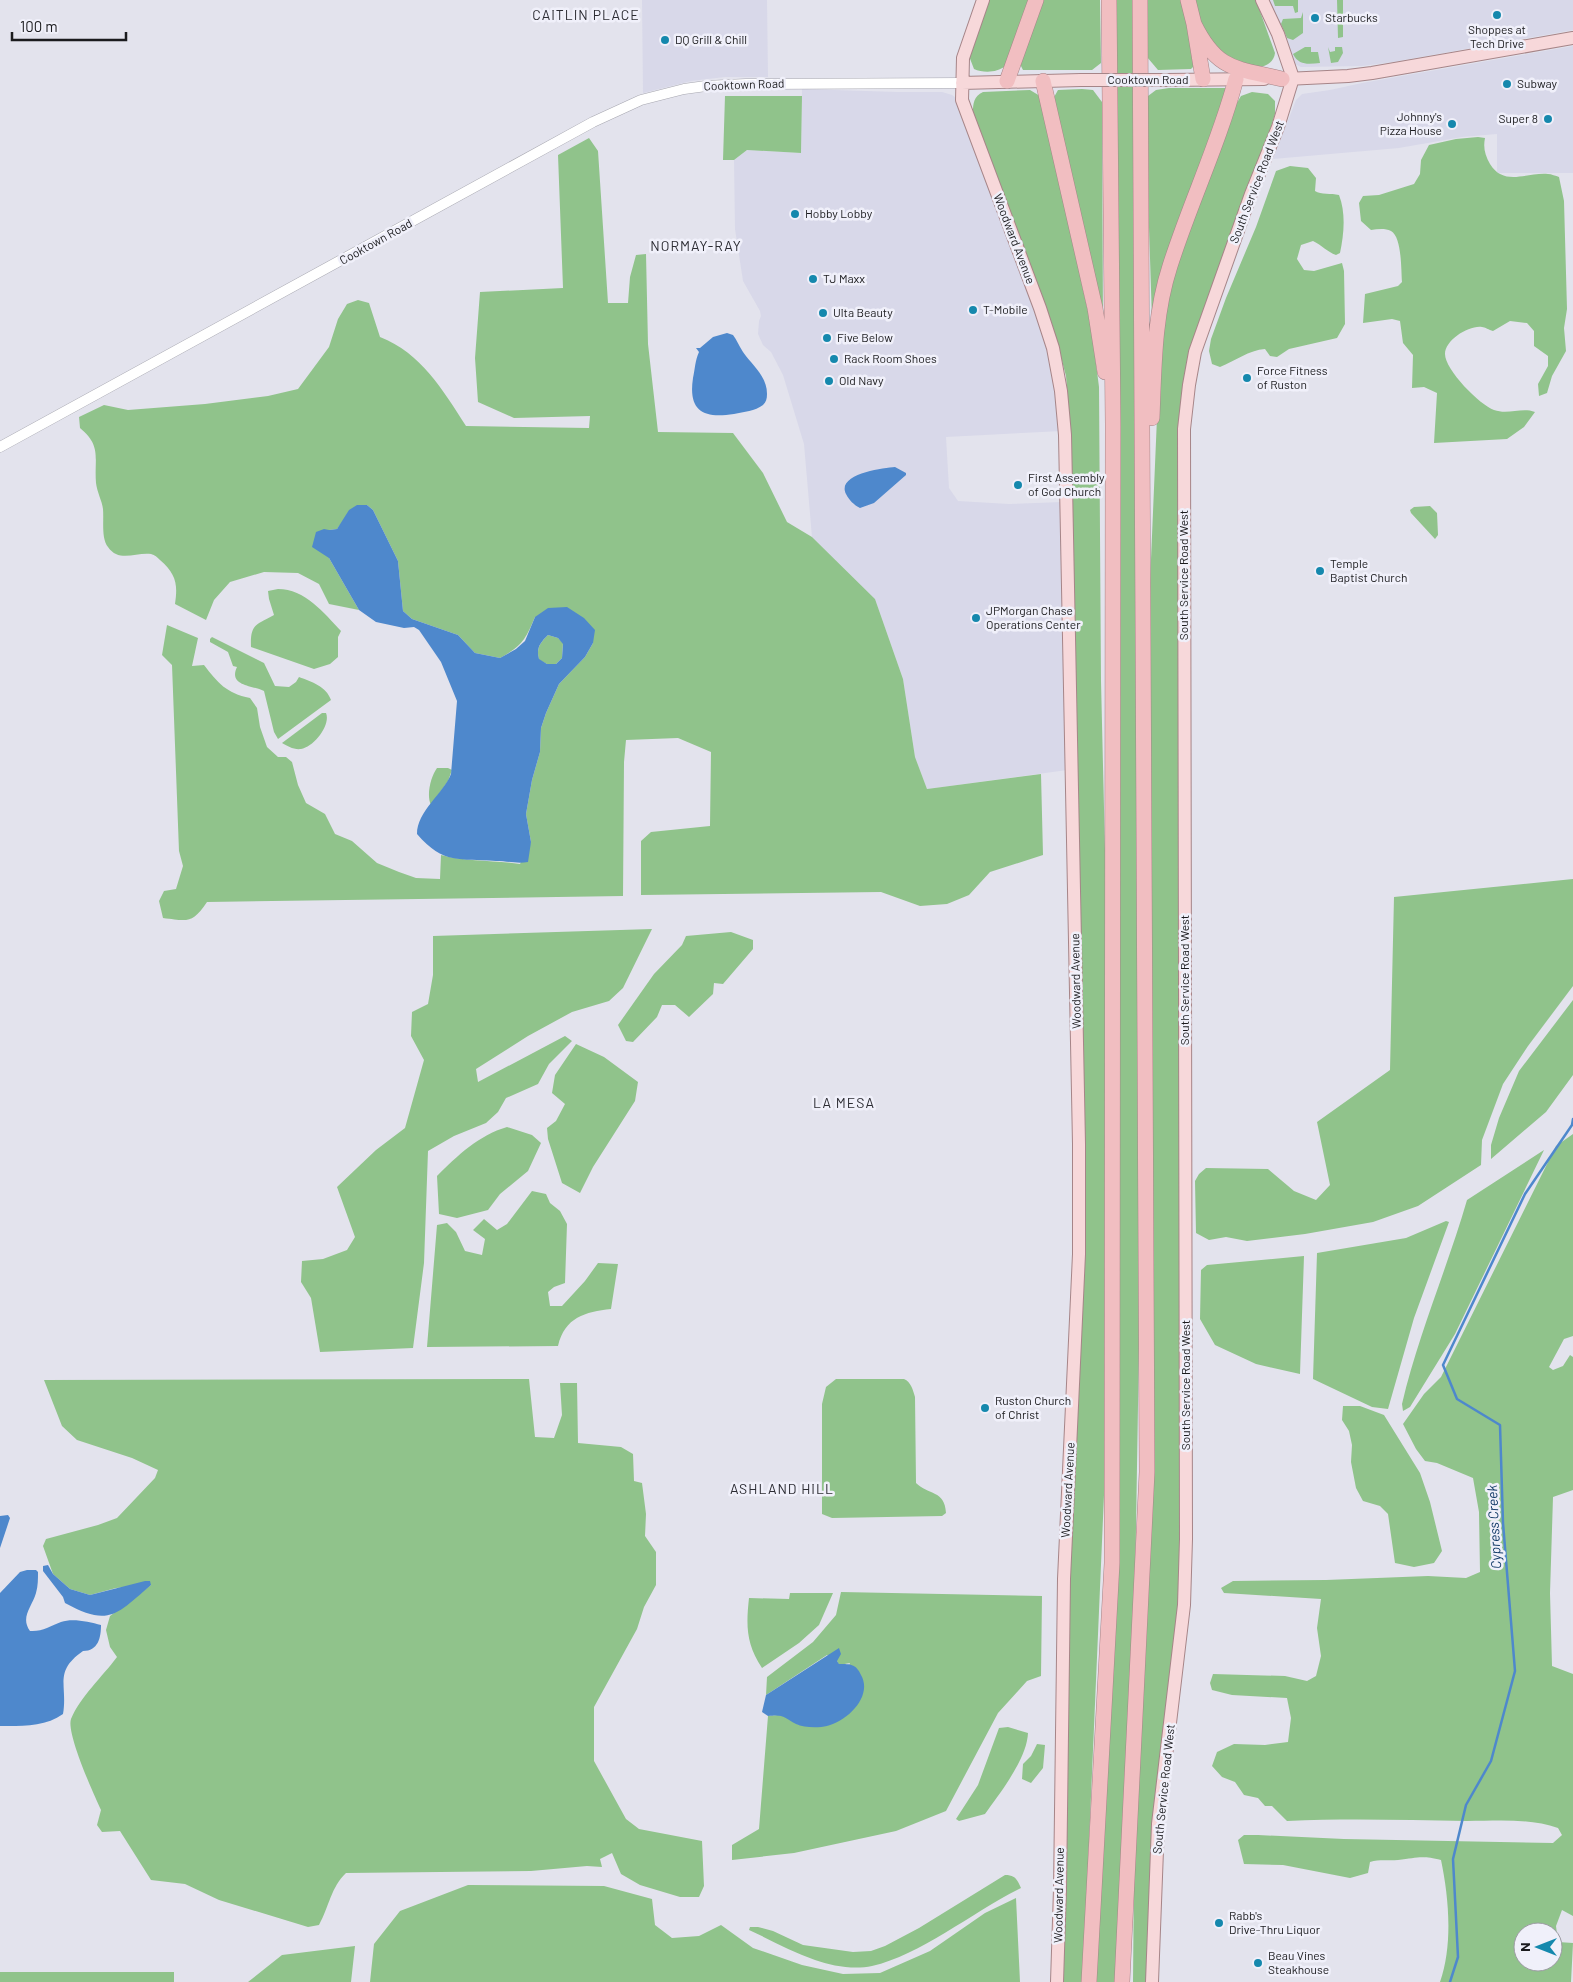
<svg xmlns="http://www.w3.org/2000/svg" width="1573" height="1982" font-family="Barlow,sans-serif">
<style>
.built{fill:#d8d8e9}
.green{fill:#90c38b;fill-rule:evenodd}
.water{fill:#4e88cc;fill-rule:evenodd}
.lines{fill:none;stroke-linecap:round;stroke-linejoin:round}
.stream{stroke:#4e88cc;stroke-width:2.5}
.minor-casing{stroke:#a7a7b0;stroke-width:11}
.major-casing{stroke:#a68588;stroke-width:14}
.highway-casing{stroke:#a68588;stroke-width:16}
.minor{stroke:#fff;stroke-width:10}
.major{stroke:#f7d8da;stroke-width:12}
.highway{stroke:#f1bec1;stroke-width:15}
.major-bridge-casing{stroke:#a68588;stroke-width:14;stroke-linecap:butt}
.major-bridge{stroke:#f7d8da;stroke-width:12}
.poi-dot{fill:#1588ad;stroke:#f0f0fa;stroke-width:2}
.labels{text-anchor:middle;stroke-width:5;stroke-linejoin:round;paint-order:stroke}
.poi-label{font-size:12px;fill:#1b1b1e;stroke:#f0f0fa;text-anchor:start}
.street-label{font-size:12px;fill:#1b1b1e;stroke:#f0f0fa}
.neighbourhood-label{font-size:14px;letter-spacing:1px;fill:#2c2c33;stroke:#f0f0fa}
.water-label{font-size:14px;font-style:italic;fill:#123b68;stroke:#f0f0fa}
</style>
<rect width="100%" height="100%" fill="#e3e3ed"/>
<!-- built -->
<path class="built" d="M642 0H767L768 77H725L691 81 643 93Z
M1268 0H1573V30L1393 62 1362 66 1301 67 1295 64 1290 57Z
M1573 46V173H1497V134L1462 137 1399 148 1273 159 1296 100 1302 94 1330 90 1362 83Z
M802 89 898 92H942L952 95 957 99 1051 355 1061 431 946 437 949 488 958 501 1009 504 1062 502 1067 770 927 789 915 757 903 679 875 599 812 537 804 444 783 375 771 352 763 345 758 334 759 321 761 316 760 311 743 281 735 229 734 160 747 150 801 153Z"/>
<!-- green -->
<path class="green" d="M987 0H1030L1005 66C997 73 983 73 974 69L969 56Z
M1042 0H1100L1101 63 1092 70H1023L1020 64Z
M1114 0H1134L1140 1283 1135 1589 1116 1982H1096L1114 1587 1120 1414Z
M1147 0H1184L1194 66 1191 69 1158 70 1147 57Z
M1195 0H1256L1275 53C1273 70 1249 70 1236 64 1230 62 1210 43 1206 38 1201 31 1198 10 1195 0Z
M1273 0H1298V12L1295 13 1293 6H1275Z
M1337 0H1343V37L1338 38Z
M1303 12V33L1293 40 1287 38 1281 24 1283 19 1301 18Z
M1305 47H1311V52H1318L1320 63C1309 64 1299 66 1293 54Z
M1328 47 1330 52 1335 51V47H1342L1343 53 1338 62 1331 63Z
M1169 88H1225L1227 89 1152 320 1148 196V96L1156 90Z
M1082 89 1093 90 1102 102 1103 327 1053 99 1058 90Z
M1030 90 1040 96 1091 325 1099 387 1101 681 1105 850V1472L1083 1982H1062L1071 1536 1084 1111 1071 435 1066 376 1053 327 973 118C973 106 972 97 983 92Z
M1252 92 1268 94 1275 101V114L1251 191 1191 359 1180 1595 1148 1982H1133L1134 1875 1146 1623 1150 583 1160 347 1168 298 1179 260 1235 106 1241 96Z
M725 96H802L801 153 747 150 734 160H723Z
M1478 137 1485 138C1483 148 1485 155 1490 164 1504 187 1527 172 1548 174 1551 174 1556 176 1559 177L1564 201 1567 309 1564 328 1566 351 1552 376 1547 393 1539 396 1538 384 1548 366V356L1534 346V331L1527 323 1510 321 1493 331C1489 330 1485 327 1482 327 1469 325 1445 340 1445 354 1445 370 1480 405 1494 410 1508 415 1522 407 1535 412L1524 427 1507 439 1434 443 1437 393 1424 387 1412 388 1413 355 1403 343 1400 321 1392 319 1363 323 1365 294 1398 286 1402 282C1401 270 1402 237 1391 231 1385 228 1378 229 1371 230L1361 221 1359 203 1363 196 1379 195 1414 184 1420 174 1421 160 1429 145 1456 139Z
M589 138 598 151 608 303H628L630 277 636 255 646 254 648 344 658 432 733 433 763 473 787 522 812 537 875 599 903 679 915 757 927 789 1041 774 1043 855 990 872 969 895 947 904 920 906 881 892 641 895V841L651 832 710 826 711 752 678 738 626 740 624 762 623 896 207 902C192 924 188 921 163 918L159 901 164 891 176 889 183 866 179 851 172 665 162 655 167 625 198 638 192 666 204 665C218 683 226 693 250 698L257 708 260 727 267 747 278 757H286L292 762 298 785 306 803 325 814 335 834 352 841 377 863 399 872 416 878 440 879 441 855C467 862 494 860 520 864L531 842 526 814 532 780 540 752 541 728 546 713 559 684 585 657 593 643 535 617C525 640 523 645 500 658L475 653 458 635 412 619 403 611 398 561 373 510 367 505 343 521 337 529 329 530V558L359 610 329 604 319 584 298 573 264 572 230 582 214 600 206 620 175 604C178 584 176 574 160 560 157 557 155 555 151 554 136 552 119 563 108 547 101 538 104 521 103 509 102 501 97 492 96 483 94 458 102 446 80 428L79 417 104 405 128 410 205 404 268 396 298 389 329 347 338 319 347 304 358 300 369 303 380 337C421 353 443 390 466 426L589 428 590 416 514 418 478 402 475 358 480 292 563 288 558 155Z
M1290 166 1308 168 1316 178 1315 191C1321 195 1331 193 1339 195 1346 213 1344 234 1340 253L1336 255C1327 252 1322 245 1313 241L1301 245 1297 259 1304 270 1314 271 1342 263 1344 271 1345 324 1337 338 1289 349 1277 357 1270 356 1265 349C1249 350 1235 361 1220 367L1212 364 1209 351 1211 339 1226 298 1256 227 1276 171Z
M1430 506 1437 513 1438 535 1435 539 1411 513 1410 510 1414 507Z
M278 589C305 589 324 613 341 631L338 637V657L330 664 314 669 251 647C250 624 256 625 274 615L269 599 268 591Z
M548 635 558 638 563 643 562 658 556 664H547L539 660C536 648 540 643 548 635Z
M212 637 264 663 275 686 289 687 296 682 299 677C312 682 326 686 331 700L278 739 274 732 264 691C252 685 228 686 237 667L233 666 228 652 210 642V639Z
M322 713H326C331 725 314 747 301 749 294 750 287 746 282 743Z
M437 768H448L452 770 448 781 431 805C426 795 431 776 437 768Z
M1573 879V986L1528 1046 1503 1084 1482 1140 1481 1165 1418 1206 1373 1222 1305 1234 1247 1241 1226 1237 1209 1240 1196 1233 1195 1181 1199 1174 1206 1168 1268 1169 1294 1191 1316 1200 1330 1185 1317 1122 1390 1070 1394 897Z
M652 929 623 988 609 1001 572 1012 528 1036 476 1069 478 1082 565 1036 572 1041 549 1064 538 1084 506 1098 498 1112 486 1123 454 1136 428 1151 424 1263 413 1348 320 1352 311 1298 301 1282 302 1261 323 1259 347 1250 355 1237 337 1187 376 1150 405 1128 424 1060 411 1036 412 1012 428 1004 433 975V936Z
M731 932 753 940V949L723 984 714 983 713 994 689 1017 675 1005H662L657 1017 633 1042 626 1041 618 1025 654 974 682 945 686 936Z
M1573 1000V1075L1546 1112 1491 1159V1145L1499 1118 1519 1071Z
M576 1044 604 1057 638 1082 635 1101 593 1167 580 1193 562 1183 548 1139 547 1128 556 1121 565 1104 552 1093 555 1075Z
M507 1127 532 1135 541 1143 528 1171 500 1194 488 1210 457 1218 439 1214 437 1176C457 1156 479 1135 507 1127Z
M1573 1134V1336L1564 1339 1549 1367 1553 1370 1563 1366 1570 1355 1573 1357V1490L1553 1497 1550 1593 1552 1666 1573 1674V1916L1562 1910 1556 1926 1558 1942 1573 1943 1571 1982H1440C1453 1945 1449 1898 1441 1860 1421 1855 1417 1858 1398 1860 1388 1861 1380 1859 1370 1862L1368 1873 1350 1878 1283 1865 1244 1864 1238 1840 1244 1835H1258L1344 1839 1553 1843 1562 1835 1558 1828C1531 1818 1496 1821 1467 1821 1407 1820 1347 1818 1287 1821L1272 1806H1265L1258 1798 1244 1795 1235 1782 1222 1777 1212 1766 1217 1752 1234 1744 1265 1745 1288 1742 1291 1718 1287 1698 1232 1695 1212 1690 1210 1683 1213 1674 1285 1676 1307 1681 1316 1676 1321 1656 1317 1628 1321 1599 1224 1593 1221 1588 1233 1581 1326 1580 1428 1576 1466 1578 1480 1572 1479 1512 1473 1478 1437 1463 1425 1461 1416 1449 1403 1424 1424 1394 1441 1377 1556 1146ZM1523 1932H1553V1962H1523Z
M1544 1150 1455 1334 1410 1407 1403 1411 1402 1404C1418 1335 1447 1269 1467 1200Z
M532 1191 546 1194 550 1203 560 1211 567 1224 565 1283 554 1287 548 1292 550 1306H562L585 1281 598 1263 618 1264 611 1309C585 1312 565 1317 558 1346L427 1347 437 1225 447 1223 456 1232 465 1251 482 1255 485 1239 473 1230 484 1219 497 1230 507 1224Z
M1446 1221 1449 1222 1414 1318 1388 1409 1372 1407 1313 1379 1317 1253 1406 1238Z
M1304 1256 1300 1374 1256 1364 1215 1345 1200 1319 1201 1270 1207 1265Z
M529 1379 535 1437 554 1438 562 1415 560 1383H577L578 1443 621 1447 633 1454 634 1481 642 1483 646 1514 645 1536 656 1552V1585L644 1607 637 1629 594 1707V1761L626 1819 639 1829 702 1841 704 1886 699 1897H680L640 1885 621 1874 612 1853 600 1859 602 1867 587 1866 531 1871 346 1873C331 1887 329 1907 319 1925L308 1927 219 1900 185 1884 151 1880 120 1831 102 1832 97 1825 101 1810C94 1795 66 1733 71 1719 80 1697 103 1676 117 1657L110 1647 106 1630 110 1616 151 1585 116 1588 90 1595 70 1589 53 1574 43 1546 46 1539 98 1525 117 1518 155 1478 158 1470 132 1458 77 1440 62 1426 44 1380Z
M836 1379H904C911 1382 913 1390 915 1397L916 1483C928 1495 945 1490 946 1513L942 1516 832 1518 822 1514V1404L826 1387Z
M1343 1406H1360L1384 1415 1420 1473 1430 1502 1442 1551 1434 1563 1414 1567 1395 1563 1388 1514 1380 1506 1363 1501 1356 1488 1351 1462 1352 1445 1349 1431 1342 1420Z
M841 1592 1042 1596 1041 1676 1027 1681 998 1713 946 1811 896 1831 794 1853 732 1860V1845L759 1829 768 1716 778 1715 788 1717 797 1724 809 1726H827L850 1663 839 1665 837 1661 827 1655 766 1695 767 1677 813 1642 836 1615Z
M790 1593H833L819 1625 799 1643 762 1668C746 1644 746 1626 749 1598L789 1599Z
M1008 1727 1028 1733C1027 1759 1000 1793 985 1814L959 1821 956 1819 978 1785 999 1728Z
M1037 1744 1045 1745 1043 1768 1031 1783 1022 1779 1023 1764 1031 1756Z
M1005 1875C1015 1875 1017 1879 1021 1888 974 1911 921 1955 872 1966 854 1970 832 1966 815 1960 792 1952 771 1940 749 1930L750 1927H758L773 1931 803 1945 853 1952 871 1951 885 1946 919 1928Z
M468 1885 604 1886 652 1899 655 1925 672 1938 699 1936 721 1925 753 1948 802 1965 843 1974 880 1973 930 1951 985 1913 1016 1898 1020 1982H370L374 1944 400 1911Z
M355 1946 351 1982H248L282 1955Z
M0 1972H174V1982H0Z"/>
<!-- water -->
<path class="water" d="M727 333 733 335C737 340 739 346 743 352 752 365 767 376 767 394 767 399 766 402 763 405 755 411 744 412 734 414 703 419 688 411 693 378 695 369 695 361 699 352L696 348H700L713 337Z
M895 467 906 473V475L874 503 860 508C854 505 849 500 846 494 836 474 883 468 895 467Z
M357 505H367L373 510 398 561 403 611 412 619 458 635 475 653 500 658 516 649 525 641 535 617 548 608 567 607 584 618 595 630 593 643 585 657 559 684 546 713 541 728 540 752 532 780 526 814 531 842 528 862C517 864 507 861 496 861 459 858 444 865 417 834 417 811 443 794 451 774L457 701 441 662 419 630 414 627 404 628 376 622 359 610 329 558 312 547 316 532 324 529 329 530 337 529 349 510ZM548 635 558 638 563 644 562 658 556 664H547L539 659C536 648 540 643 548 635Z
M8 1515 10 1518 0 1548V1516Z
M48 1565 53 1574 70 1589 90 1595 145 1581H150L151 1585C116 1615 109 1627 65 1603L63 1597 43 1571V1566Z
M27 1570H36L38 1572C38 1579 38 1586 36 1593 32 1607 20 1617 30 1631 42 1632 50 1626 61 1622 73 1618 89 1622 101 1625 101 1638 98 1651 83 1651 53 1672 68 1685 63 1714 45 1727 21 1726 0 1726V1593L20 1572Z
M839 1648 841 1654 837 1661 839 1664C851 1664 856 1664 861 1675 873 1696 848 1721 827 1726 819 1728 804 1728 796 1724 784 1717 783 1714 768 1716L762 1712 766 1695Z"/>
<g class="lines">
<!-- stream -->
<path class="stream" d="M1450 1982 1458 1957 1453 1859 1466 1805 1491 1761 1515 1671 1503 1523 1500 1425 1457 1399 1443 1365 1525 1194 1572 1125 1573 1119"/>
<!-- minor casing -->
<g class="minor-casing">
<path id="minor" d="M0 447 593 122 641 100 684 89 706 86 746 84 962 83"/>
</g>
<!-- major casing -->
<g class="major-casing">
<path id="major" d="M983 0 963 58 962 100 1040 308 1053 348 1061 391 1065 435 1079 1144V1254L1064 1579 1060 1889 1057 1982
M1286 79 1348 76 1372 73 1573 38
M1166 80 1264 79
M962 83 1081 80
M1152 1982 1158 1824 1184 1605 1186 1539 1184 429 1189 385 1195 352 1251 194 1278 127 1293 78 1278 34 1262 0"/>
</g>
<!-- highway casing -->
<g class="highway-casing">
<path id="highway" d="M1188 0 1194 24 1203 79
M1194 24C1217 71 1236 68 1282 79
M1007 81 1036 0
M1043 81 1095 308 1105 372
M1152 418C1154 367 1154 315 1170 266 1190 203 1219 143 1236 79
M1089 1982 1112 1563 1113 424 1109 0
M1122 1982 1147 1472 1140 0"/>
</g>
<!-- minor -->
<use href="#minor" class="minor"/>
<!-- major -->
<use href="#major" class="major"/>
<!-- highway -->
<use href="#highway" class="highway"/>
<!-- major-bridge casing -->
<g class="major-bridge-casing">
<path id="major-bridge" d="M1081 80H1166"/>
</g>
<!-- major-bridge -->
<use href="#major-bridge" class="major-bridge"/>
</g>
<!-- markers -->
<g class="poi-dot">
<circle cx="1497" cy="15" r="5"/>
<circle cx="1315" cy="18" r="5"/>
<circle cx="665" cy="40" r="5"/>
<circle cx="1507" cy="84" r="5"/>
<circle cx="1548" cy="119" r="5"/>
<circle cx="1452" cy="124" r="5"/>
<circle cx="795" cy="214" r="5"/>
<circle cx="813" cy="279" r="5"/>
<circle cx="973" cy="310" r="5"/>
<circle cx="823" cy="313" r="5"/>
<circle cx="827" cy="338" r="5"/>
<circle cx="834" cy="359" r="5"/>
<circle cx="1247" cy="378" r="5"/>
<circle cx="829" cy="381" r="5"/>
<circle cx="1018" cy="485" r="5"/>
<circle cx="1320" cy="571" r="5"/>
<circle cx="976" cy="618" r="5"/>
<circle cx="985" cy="1408" r="5"/>
<circle cx="1219" cy="1923" r="5"/>
<circle cx="1258" cy="1963" r="5"/>
</g>
<g class="labels">
<!-- poi labels -->
<g class="poi-label">
<text x="1325" y="22">Starbucks</text>
<text x="1497" y="34" text-anchor="middle">Shoppes at<tspan x="1497" dy="14">Tech Drive</tspan></text>
<text x="675" y="44">DQ Grill &amp; Chill</text>
<text x="1517" y="88">Subway</text>
<text x="1442" y="121" text-anchor="end">Johnny's<tspan x="1442" dy="14">Pizza House</tspan></text>
<text x="1538" y="123" text-anchor="end">Super 8</text>
<text x="805" y="218">Hobby Lobby</text>
<text x="823" y="283">TJ Maxx</text>
<text x="983" y="314">T-Mobile</text>
<text x="833" y="317">Ulta Beauty</text>
<text x="837" y="342">Five Below</text>
<text x="844" y="363">Rack Room Shoes</text>
<text x="1257" y="375">Force Fitness<tspan x="1257" dy="14">of Ruston</tspan></text>
<text x="839" y="385">Old Navy</text>
<text x="1028" y="482">First Assembly<tspan x="1028" dy="14">of God Church</tspan></text>
<text x="1330" y="568">Temple<tspan x="1330" dy="14">Baptist Church</tspan></text>
<text x="986" y="615">JPMorgan Chase<tspan x="986" dy="14">Operations Center</tspan></text>
<text x="995" y="1405">Ruston Church<tspan x="995" dy="14">of Christ</tspan></text>
<text x="1229" y="1920">Rabb's<tspan x="1229" dy="14">Drive-Thru Liquor</tspan></text>
<text x="1268" y="1960">Beau Vines<tspan x="1268" dy="14">Steakhouse</tspan></text>
</g>
<!-- street labels -->
<g class="street-label">
<text x="1148" y="84">Cooktown Road</text>
<text transform="translate(744 85) rotate(-2)" y="4">Cooktown Road</text>
<text transform="translate(1257 182) rotate(-69)" y="4">South Service Road West</text>
<text transform="translate(1014 239) rotate(69)" y="4">Woodward Avenue</text>
<text transform="translate(376 242) rotate(-29)" y="4">Cooktown Road</text>
<text transform="translate(1184 575) rotate(-90)" y="4">South Service Road West</text>
<text transform="translate(1185 980) rotate(-90)" y="4">South Service Road West</text>
<text transform="translate(1076 981) rotate(-91)" y="4">Woodward Avenue</text>
<text transform="translate(1186 1385) rotate(-90)" y="4">South Service Road West</text>
<text transform="translate(1068 1490) rotate(-87)" y="4">Woodward Avenue</text>
<text transform="translate(1164 1789) rotate(-84)" y="4">South Service Road West</text>
<text transform="translate(1059 1895) rotate(-89)" y="4">Woodward Avenue</text>
</g>
<!-- neighbourhood labels -->
<g class="neighbourhood-label">
<text x="586" y="20">CAITLIN PLACE</text>
<text x="696" y="251">NORMAY-RAY</text>
<text x="844" y="1108">LA MESA</text>
<text x="782" y="1494">ASHLAND HILL</text>
</g>
<!-- water labels -->
<g class="water-label">
<text transform="translate(1494 1527) rotate(-93)" y="5">Cypress Creek</text>
</g>
</g>
<!-- north arrow -->
<g transform="translate(1538 1947) rotate(270)"><circle r="24" fill="#f0f0fa" stroke="#9b9ba2"/>
<path d="M0-4L9 19L0 12L-9 19Z" fill="#1588ad"/>
<text y="-8" font-size="14" font-weight="bold" text-anchor="middle" fill="#1b1b1e">N</text>
</g>
<!-- scale -->
<path d="M12 32v8h114v-8" fill="none" stroke="#1b1b1e" stroke-width="2.5"/>
<text x="20" y="32" font-size="15" fill="#1b1b1e" stroke="#f0f0fa" stroke-width="4" paint-order="stroke">100 m</text>
</svg>
